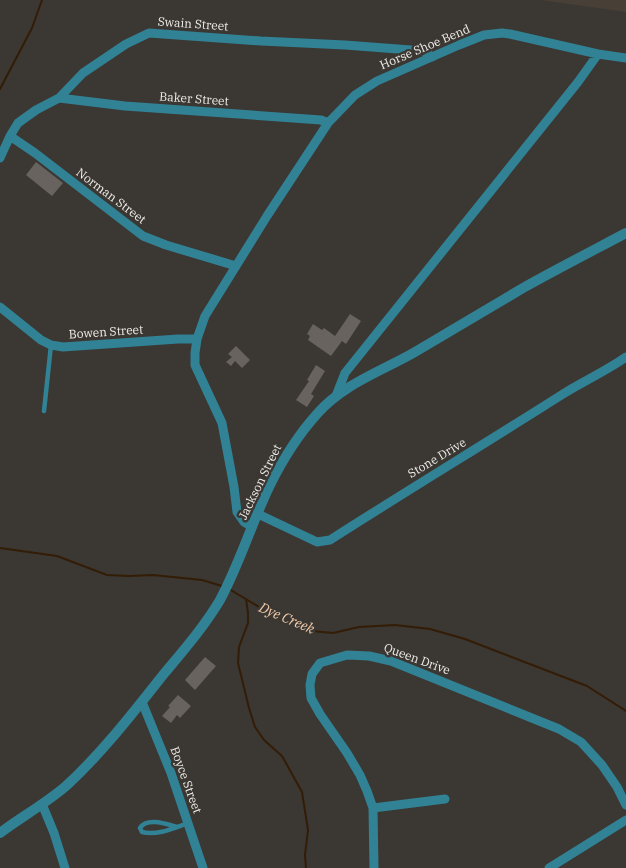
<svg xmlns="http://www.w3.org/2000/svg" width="626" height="868" font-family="'IBM Plex Serif',serif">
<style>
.built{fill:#484037}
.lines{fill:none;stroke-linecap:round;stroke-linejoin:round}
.stream{stroke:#331d06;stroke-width:2}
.building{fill:#68635f}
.service{stroke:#318295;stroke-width:4.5}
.minor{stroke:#318295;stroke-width:9}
.tertiary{stroke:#318295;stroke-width:10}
.labels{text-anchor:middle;stroke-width:5;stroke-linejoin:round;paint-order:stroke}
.street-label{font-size:12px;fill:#f0edea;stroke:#3b3732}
.water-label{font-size:14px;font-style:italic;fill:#f3cdac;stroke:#3b3732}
</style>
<rect width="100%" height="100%" fill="#3b3732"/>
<!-- built -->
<path class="built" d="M541 0H626V12Z"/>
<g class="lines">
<!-- stream -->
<path class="stream" d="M0 89 32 28 42 0
M0 548 57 556 107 575 129 576 153 575 202 580 222 586
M229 589 269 613 286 621 311 631 333 633 359 627 395 625 430 629 465 639 587 686 626 711
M246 599 248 613V623L239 647 238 663 249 708 255 727 264 740 282 756 302 792 308 830 305 855 306 868"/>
</g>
<!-- building -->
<path class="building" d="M36 162 63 183 52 196 26 175Z
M350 314 361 321 346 344 342 341 331 356 308 340 310 336 307 334 313 324 322 330 324 328 335 336Z
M236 346 250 360 242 368 235 361 231 366 226 362 232 357 228 354Z
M316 365 325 371 311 394 314 396 307 407 296 400 309 381 307 380Z
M205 657 216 666 195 690 185 680Z
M178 695 191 706 180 718 177 715 171 723 162 716 170 707 168 706Z"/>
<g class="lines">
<!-- service -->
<path class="service" d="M44 411 51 345
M177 827C166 824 147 817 140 828L142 832C157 836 174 828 188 823"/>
<!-- minor -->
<path class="minor" d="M598 54 626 58
M59 98 125 106 321 120 328 123
M10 136 35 153 143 236 166 245 236 266
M0 158 10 136 18 123 36 110 59 98 83 73 126 44 149 33 261 41 345 45 424 51 432 57
M0 307 41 340 51 345 63 347 178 339H197
M258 514 317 542 330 540C408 490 486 443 563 394 584 381 606 371 626 357
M252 527 244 522 237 512 234 487 222 423 195 365V353L197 339 205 316 267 216 328 123 355 95 377 81 459 45 484 35 502 33 510 34 598 54 578 82 345 373 336 396
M142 702 171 773 203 868
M42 804 54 833 65 868
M373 808 445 799
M374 868 373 808 367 791 360 775 347 753 320 714 311 698 310 685 312 674 320 663 347 655 369 656 391 661 559 729 581 742 602 765 617 787 626 805
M549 868 626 820"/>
<!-- tertiary -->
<path class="tertiary" d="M0 833C21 817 45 804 66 786 102 753 133 713 163 675 183 651 204 627 220 600 240 563 252 522 270 485 283 459 298 435 317 414 343 384 382 371 415 352 451 331 487 309 523 288 557 269 592 251 626 233"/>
</g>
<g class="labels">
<!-- street labels -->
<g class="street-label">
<text transform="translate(193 24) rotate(4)" y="4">Swain Street</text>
<text transform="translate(425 47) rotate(-23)" y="4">Horse Shoe Bend</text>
<text transform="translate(194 99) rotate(4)" y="4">Baker Street</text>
<text transform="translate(111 196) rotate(37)" y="4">Norman Street</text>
<text transform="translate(106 332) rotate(-4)" y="4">Bowen Street</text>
<text transform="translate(437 458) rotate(-31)" y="4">Stone Drive</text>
<text transform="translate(260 482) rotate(-64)" y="4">Jackson Street</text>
<text transform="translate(417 659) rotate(20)" y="4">Queen Drive</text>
<text transform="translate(186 780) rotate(70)" y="4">Boyce Street</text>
</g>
<!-- water labels -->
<g class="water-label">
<text transform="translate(287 618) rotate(23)" y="5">Dye Creek</text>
</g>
</g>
</svg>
